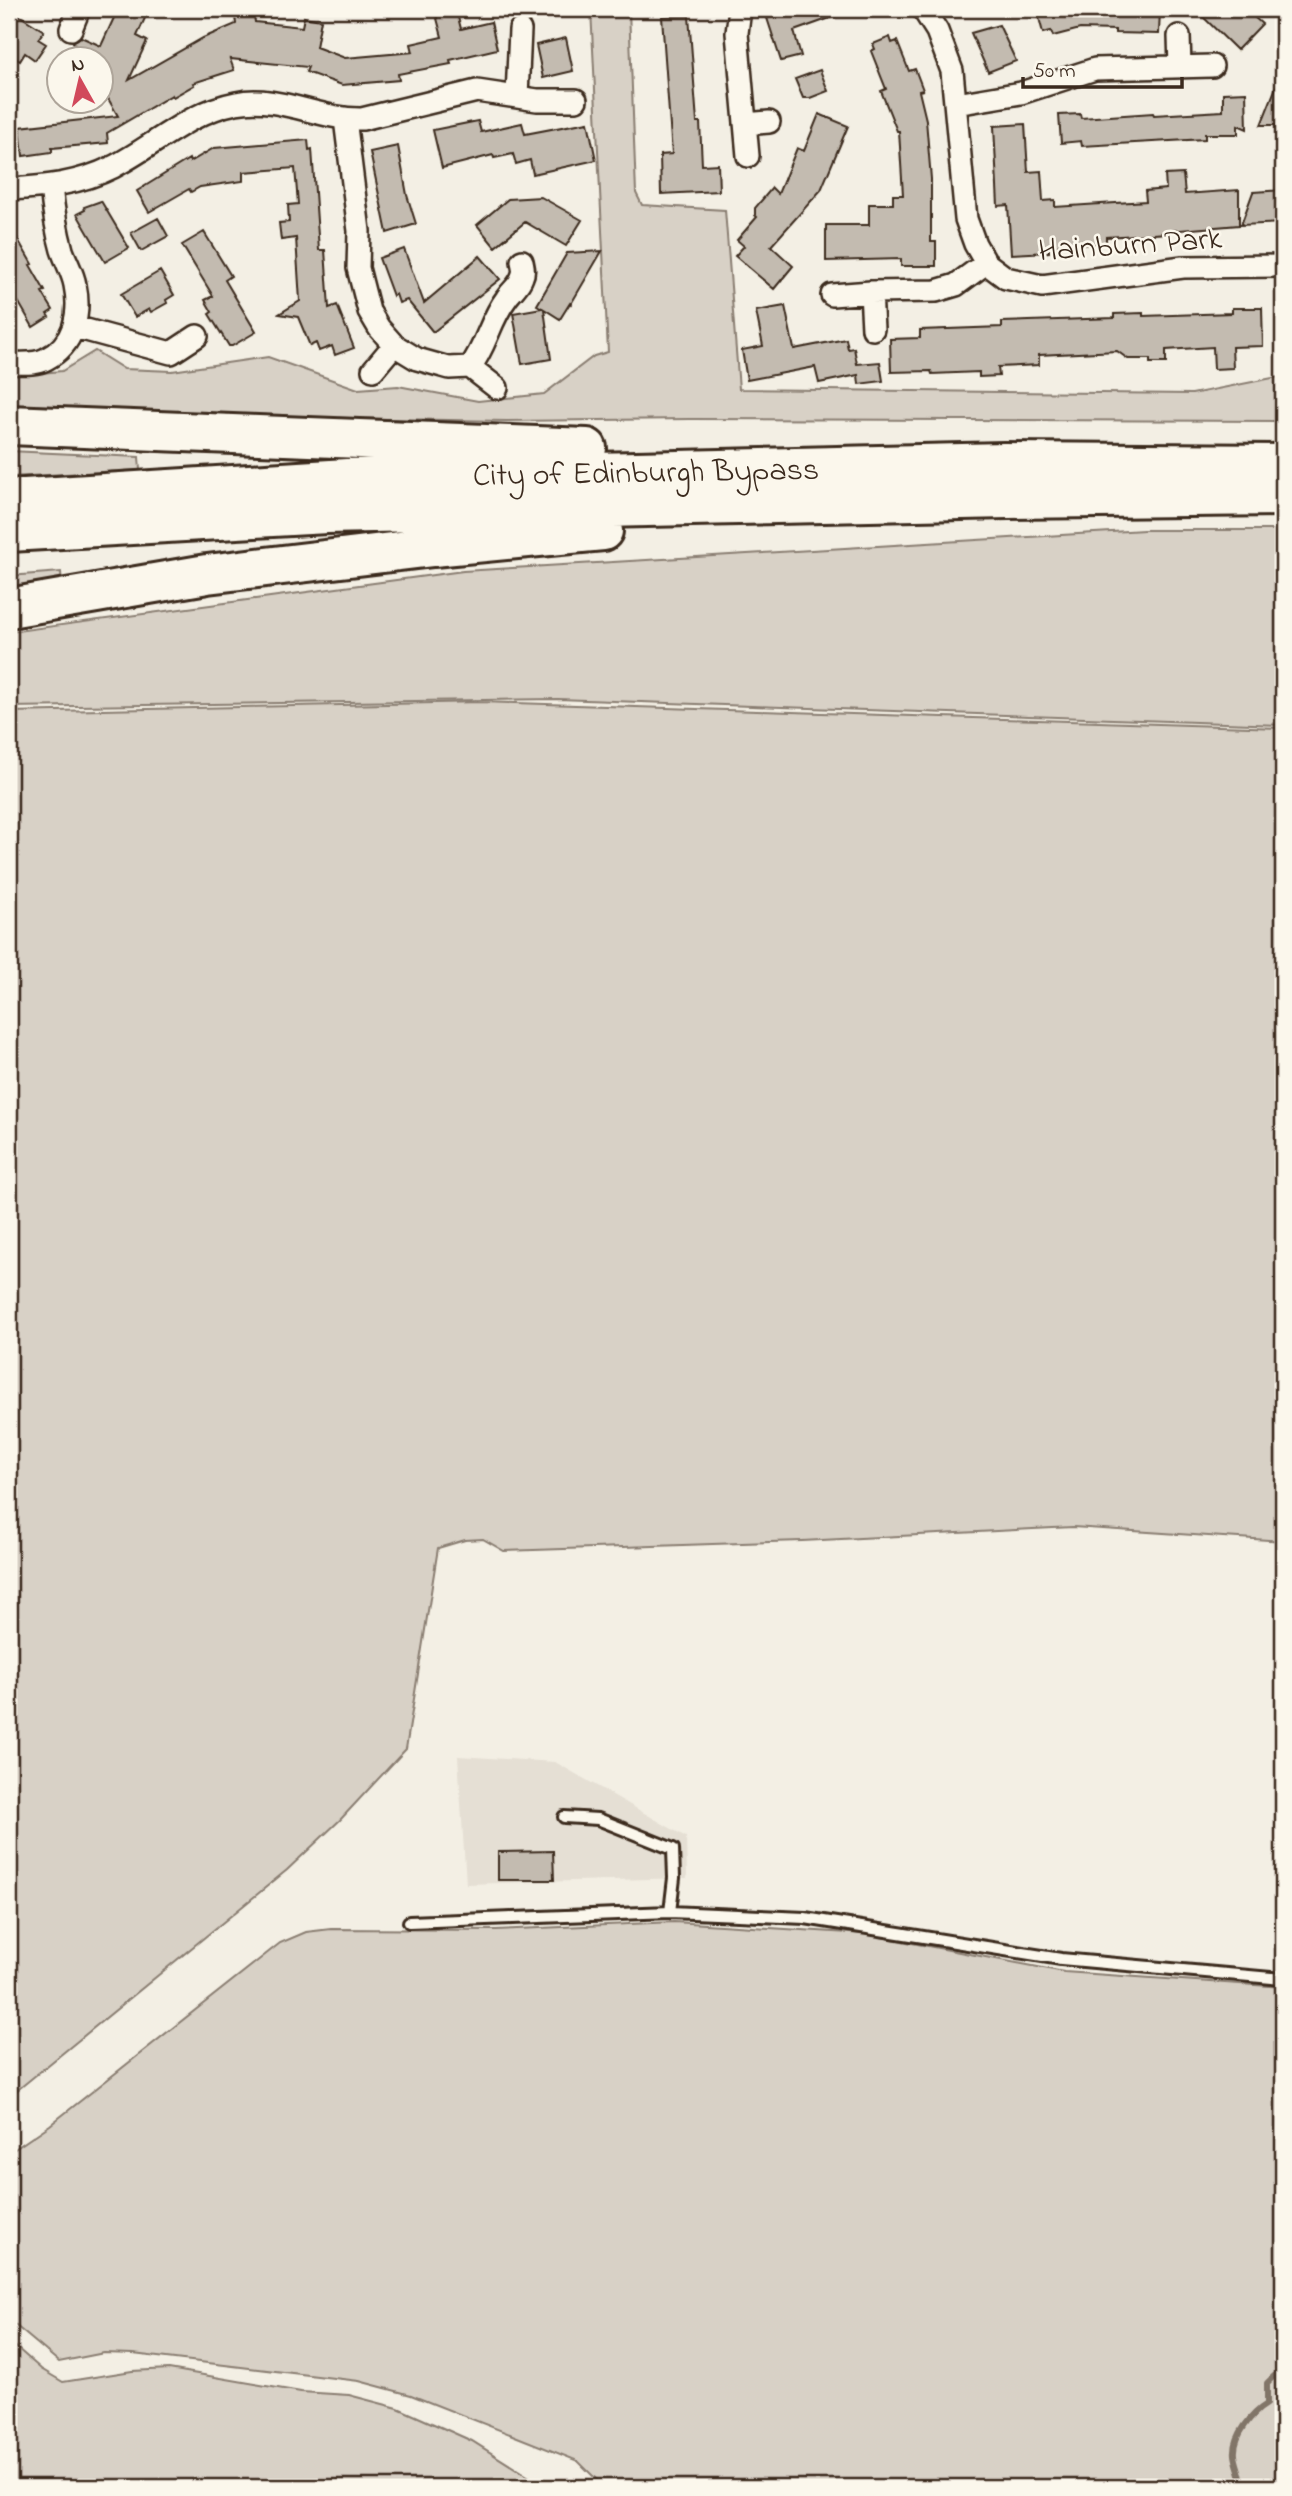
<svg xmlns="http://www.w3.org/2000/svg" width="1292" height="2496" font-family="'Indie Flower',sans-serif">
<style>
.built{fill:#e5dfd4}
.green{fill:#d8d1c6;stroke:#8a7e72;stroke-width:2}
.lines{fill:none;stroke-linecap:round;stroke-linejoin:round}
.stream{stroke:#817468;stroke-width:6}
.building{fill:#c3bbb0;stroke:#3b2a1e;stroke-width:2}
.lane-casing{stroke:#3b2a1e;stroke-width:16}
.street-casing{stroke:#3b2a1e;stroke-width:26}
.highway-casing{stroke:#3b2a1e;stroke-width:44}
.lane{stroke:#fbf7ec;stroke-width:10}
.street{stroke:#fbf7ec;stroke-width:21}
.highway{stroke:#fbf7ec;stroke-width:38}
.labels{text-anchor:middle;stroke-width:5;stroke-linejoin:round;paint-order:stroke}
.street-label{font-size:32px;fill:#3b2a1e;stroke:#fbf7ec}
</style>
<rect width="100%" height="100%" fill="#f3efe4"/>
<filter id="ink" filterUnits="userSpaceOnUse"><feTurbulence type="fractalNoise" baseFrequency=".0143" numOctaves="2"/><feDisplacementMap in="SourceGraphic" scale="14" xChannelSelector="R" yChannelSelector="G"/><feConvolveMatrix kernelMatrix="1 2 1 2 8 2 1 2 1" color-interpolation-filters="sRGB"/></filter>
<g filter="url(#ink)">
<!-- built -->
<path class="built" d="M458 1756 555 1762 686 1837 687 1878 466 1884Z"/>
<!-- green -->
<path class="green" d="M591 9H629L636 193 642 205 725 210 739 389 1192 394 1283 376V421L690 419 507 421 216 416 9 406V376L62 371 95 351 124 369 172 371 268 357 358 389 398 386 478 401 544 394 594 356 608 352Z
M9 451 139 457 140 470 9 477Z
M1144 530H1283V725L558 699 9 707V632L463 571Z
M61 572 62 584 9 591V576Z
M481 702 1283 728V1541L1073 1527 802 1541 504 1551 483 1539 465 1540 438 1548 406 1749 340 1820 287 1870 9 2097V712Z
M674 1922 865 1934 1064 1972 1283 1987V2487H604L578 2461 411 2395 359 2381 133 2354 104 2353 59 2362 9 2320V2153L50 2125 280 1943 306 1932 331 1929 496 1930Z
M9 2341 41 2369 63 2382 132 2371 169 2369 301 2392 349 2395 398 2408 472 2441 545 2487H9Z"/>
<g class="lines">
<!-- stream -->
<path class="stream" d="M1243 2487C1242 2477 1236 2464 1235 2455 1233 2436 1252 2413 1267 2404V2383L1274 2376 1283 2373"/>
</g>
<!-- building -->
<path class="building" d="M9 9 44 31 38 39 46 44 35 60 25 53 20 61 9 54Z
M118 9H149L137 36 147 41 129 80 203 38 236 24 234 9H253L255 22 302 27 304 17 321 20 316 47 345 58 413 52 411 44 442 37 435 11 456 9 461 29 491 22 497 49 450 60 451 64 398 74 399 80 342 85 306 72 308 67 230 59 234 70 193 83 194 85 173 97 172 95 107 133 108 143 52 148V152L23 156 20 127 118 116 102 88V60H84L73 42 81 37 101 46Z
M800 9H850V11L794 31 801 56 781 61 767 18Z
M1046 9H1160L1159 34 1115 33V30L1080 29 1053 36 1051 31 1043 33 1038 14 1046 12Z
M1195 9H1245L1262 24 1237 50Z
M689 16 697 122H700L702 165 718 164 719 191 661 194 660 155 672 154 662 17Z
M999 25 1016 61 988 72 971 33Z
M890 37 892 43 897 41 909 71 915 69 923 90 919 91 926 120 931 179V242H936V266H901V259L826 261V225H869V204H893V195H903L899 131H897L881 91 886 89 871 51 875 49 873 44Z
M566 38 573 71 543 78 536 45Z
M820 70 828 91 810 98H803L795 79Z
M1282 72 1283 125H1261Z
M1246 92 1247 129 1238 125V134H1205V139L1082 146 1081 141 1061 143 1059 115 1080 114 1081 118 1153 113 1154 115 1223 111V93Z
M819 114 848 126 821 190 771 246 793 266 774 289 735 256 744 246 737 240 757 217 755 215V208L772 188 778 194 797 148 804 151Z
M478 121 481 132 522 123 525 134 588 122 596 160 533 174 530 160 516 164 513 154 494 158 493 155 442 168 433 130Z
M1025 124 1028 172 1041 171 1043 201 1055 200V207L1146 201 1145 191 1166 189 1165 175 1183 174 1185 194 1239 190V225L1167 231 1168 233 1106 237V243L1049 247V252L1011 254 1008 205 998 206 994 126Z
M308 140 309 150 312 149 319 250H325L329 308 337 305 354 348 335 355 332 346 319 351 316 343 310 346 298 317 279 314 300 301 296 238 281 240 279 223 289 222 288 205 298 204 295 168 243 172V181L200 187 191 192 189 189 149 212 137 191 189 159 190 162 214 148Z
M398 146 407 195 416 224 387 233 370 152Z
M1283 190V223L1241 225 1253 192Z
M541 197 582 220 566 246 525 222 495 247 477 225 508 199Z
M101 201 129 248 105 262 77 214 85 210 84 207Z
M158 218 168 236 141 251 131 233Z
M9 224 32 264 30 265 45 291 42 292 53 310 47 314 49 317 33 327 18 301 9 306Z
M204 232 231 276 225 280 256 332 232 346H229L209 314 212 312 205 300 213 296 182 245Z
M404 249 424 303 480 256 500 279 433 332 407 300 399 303 396 294 393 296 379 258Z
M602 251 571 304 570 303 560 319 544 309 551 359 522 364 513 313 542 308 537 305 567 253Z
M160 271 174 295 166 300 167 303 151 312 149 309 135 317 121 294Z
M785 306 794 349 846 339 848 349 854 348 857 364 880 362 883 381 859 384 858 375 819 383 815 367 747 380 742 350 763 346 756 311Z
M1232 308H1262L1263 346 1232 347 1233 368 1214 369 1213 347 1166 350V363H1150V359H1128L1117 351 1039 355V365L998 367 999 376 979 377V372L932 374 931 371 891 372 890 339 920 338V330L1002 327V322L1114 318V314L1143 313V316L1232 313Z
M553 1851 554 1880H498V1852Z"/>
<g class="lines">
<!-- lane casing -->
<g class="lane-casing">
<path id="lane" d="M564 1817 598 1819 673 1849 674 1878 670 1912
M409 1922 670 1912 805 1918 1061 1959 1283 1979"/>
</g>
<!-- street casing -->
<g class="street-casing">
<path id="street" d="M740 9 737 33 748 156
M923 9 937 31 952 71 966 219 975 244 986 263 1006 278 1042 286 1183 267 1283 266
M71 29 79 9
M1179 36 1180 67
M517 96 520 30
M956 104 1021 93 1095 69 1212 66
M345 119 359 231 358 268 369 311 379 328 394 345 417 359 449 368 470 367 497 388
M745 124 769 122
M9 189C45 187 79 184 113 167 154 146 189 112 236 103 278 94 320 120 362 119L477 91 537 100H576
M871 292 873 329
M832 295 871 292 936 291 956 285 986 263
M75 327 171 353 197 336
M9 363C21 363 35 365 46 359 74 345 81 314 75 285 73 273 66 262 62 250 56 229 53 207 51 186
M470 367C486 347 490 320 506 299 511 291 519 286 522 277 525 271 523 267 522 261
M373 370 394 345"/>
</g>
<!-- highway casing -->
<g class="highway-casing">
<path id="highway" d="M9 425 587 448
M9 499 347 478 1004 462 1283 464
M9 532 327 514 1008 499 1283 496
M9 608 207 574 433 547 603 531"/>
</g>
<!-- lane -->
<use href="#lane" class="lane"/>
<!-- street -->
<use href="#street" class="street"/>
<!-- highway -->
<use href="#highway" class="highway"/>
</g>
</g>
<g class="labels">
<!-- street labels -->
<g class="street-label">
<text transform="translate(1130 243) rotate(-4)" y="11">Hainburn Park</text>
<text transform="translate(646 471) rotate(-1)" y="11">City of Edinburgh Bypass</text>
</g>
</g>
<!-- margin -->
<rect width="1292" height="2496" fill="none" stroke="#fbf7ec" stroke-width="35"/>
<rect x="18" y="18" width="1257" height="2461" fill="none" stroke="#3b2a1e" stroke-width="2.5" filter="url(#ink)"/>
<!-- north arrow -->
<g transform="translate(80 80) rotate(352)"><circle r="33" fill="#fbf7ec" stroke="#aea59a" stroke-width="2"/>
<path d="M0-5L12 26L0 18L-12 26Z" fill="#d1495b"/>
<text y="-10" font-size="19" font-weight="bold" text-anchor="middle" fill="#3b2a1e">N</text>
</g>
<!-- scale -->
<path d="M1023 77v10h159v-10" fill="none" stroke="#3b2a1e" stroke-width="3.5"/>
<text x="1033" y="77" font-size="21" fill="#3b2a1e" stroke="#fbf7ec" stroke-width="5" paint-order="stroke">50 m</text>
</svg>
